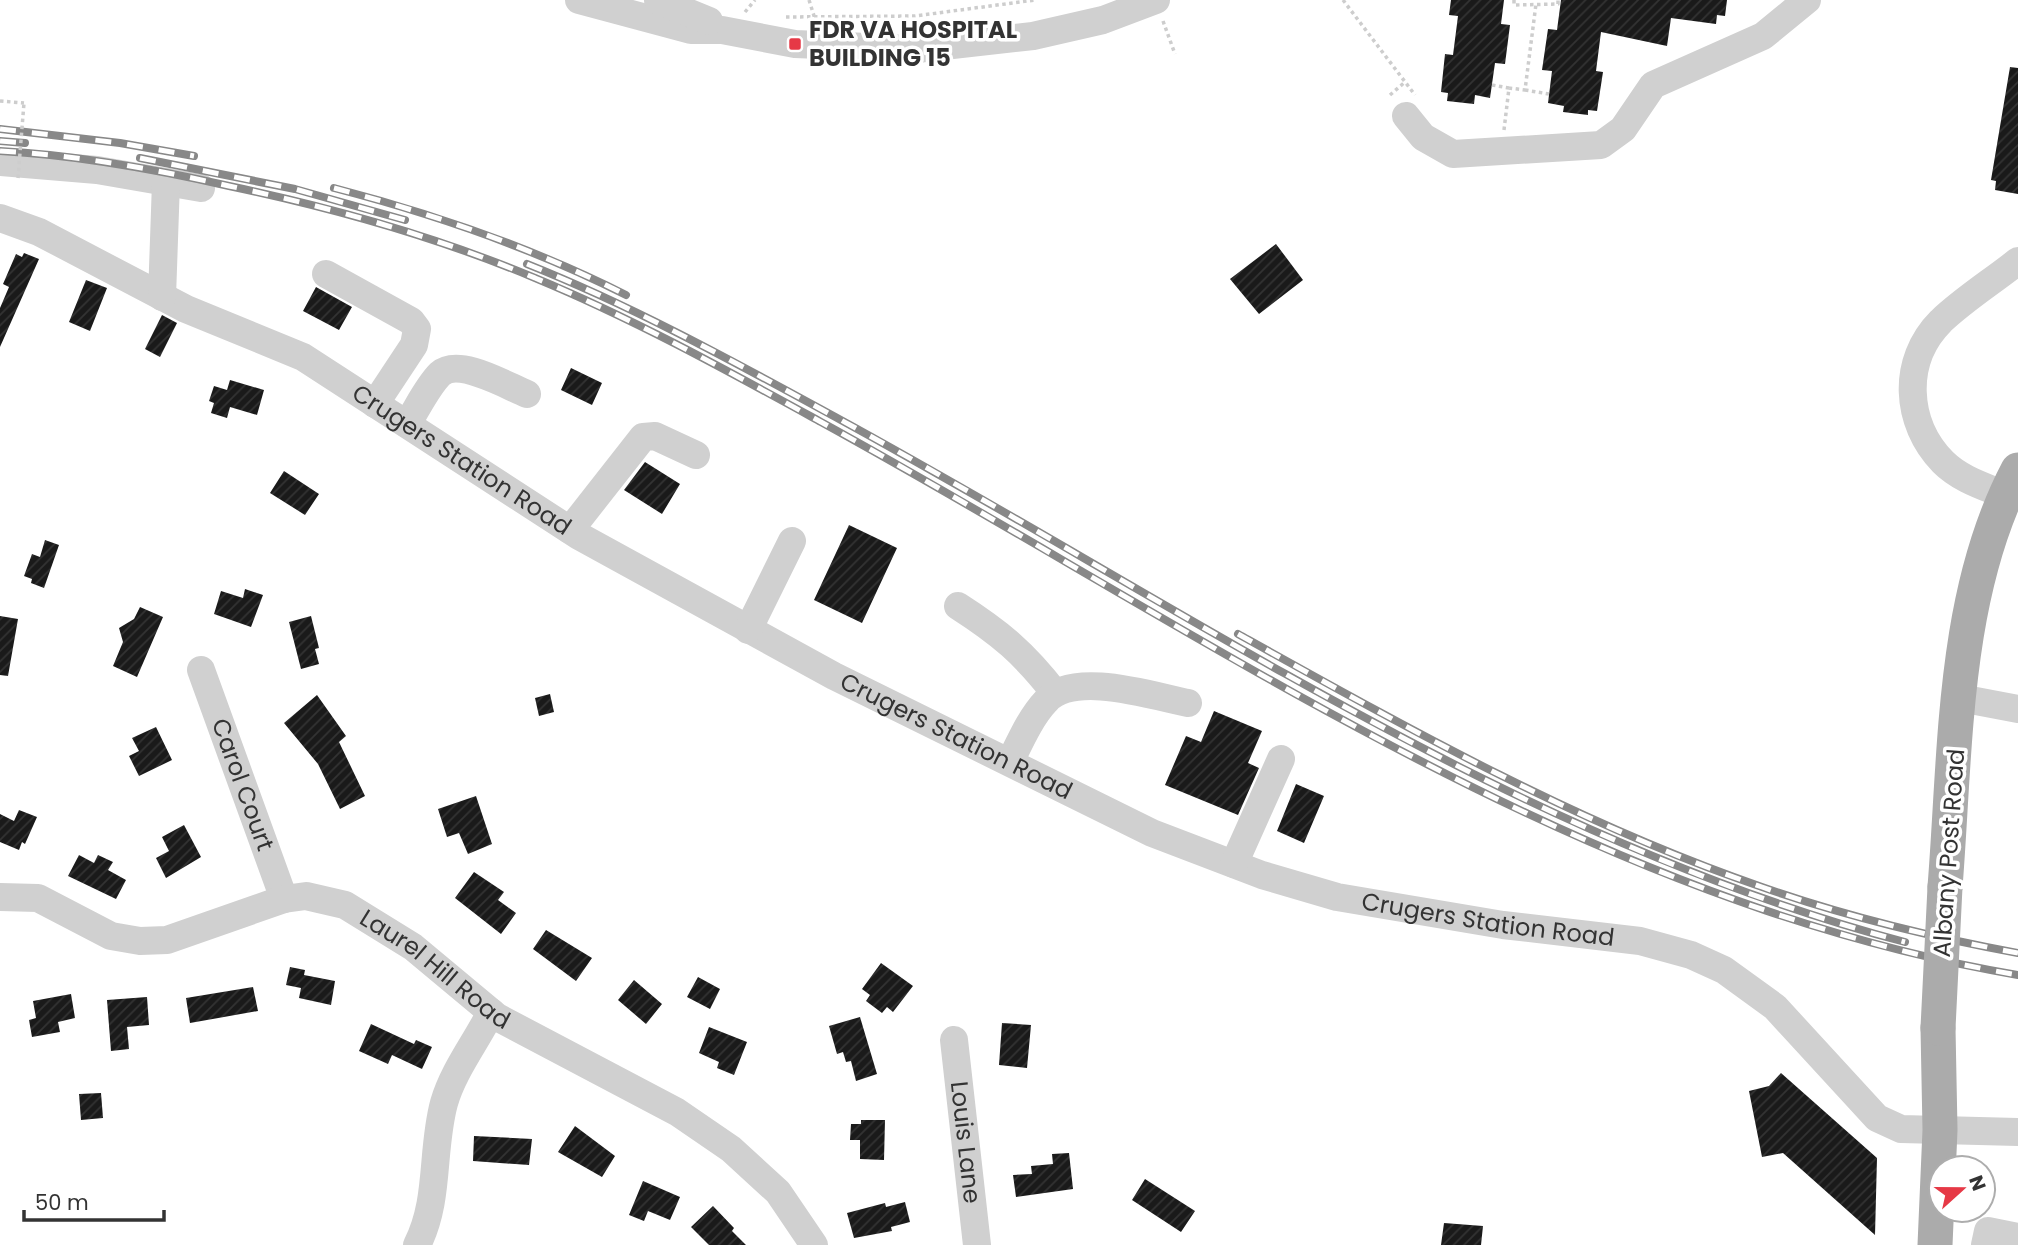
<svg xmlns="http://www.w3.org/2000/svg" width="2018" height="1245" font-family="Poppins,sans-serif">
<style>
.building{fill:url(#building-hatch)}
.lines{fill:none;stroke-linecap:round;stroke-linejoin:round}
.path{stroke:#cdcdcd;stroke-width:3.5;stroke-dasharray:3.5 3.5;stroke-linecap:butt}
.minor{stroke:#d0d0d0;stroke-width:28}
.major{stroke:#ababab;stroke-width:35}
.rail-casing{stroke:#888;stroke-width:8}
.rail{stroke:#fff;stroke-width:5;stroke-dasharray:16;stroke-linecap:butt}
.path-bridge{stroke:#cdcdcd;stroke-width:3.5;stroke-dasharray:3.5 3.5;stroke-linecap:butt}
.major-bridge{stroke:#ababab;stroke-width:35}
.poi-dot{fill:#e63946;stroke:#fff;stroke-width:2.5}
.labels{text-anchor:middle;stroke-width:7;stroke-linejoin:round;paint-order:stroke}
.poi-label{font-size:24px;font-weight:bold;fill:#333;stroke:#fff;text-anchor:start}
.street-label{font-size:24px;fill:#333;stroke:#fff}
</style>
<defs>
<pattern id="building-hatch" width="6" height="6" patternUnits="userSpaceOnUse" patternTransform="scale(1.75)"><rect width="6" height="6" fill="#1a1a1a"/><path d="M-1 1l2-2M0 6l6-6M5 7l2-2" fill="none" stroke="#333"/></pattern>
</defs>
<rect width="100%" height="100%" fill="#fff"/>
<!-- building -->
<path class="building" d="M1451 0H1504L1501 24 1510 25 1505 64 1495 63 1490 98 1475 95 1474 104 1447 101 1448 93 1441 92 1445 54 1453 55 1458 16 1449 15Z
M1561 0H1727L1725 16 1717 15 1716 24 1671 18 1667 46 1601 32 1596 71 1603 72 1597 111 1588 110V115L1563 112 1564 106 1548 103 1552 71 1542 70 1548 29 1557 30Z
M2010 67 2018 68V194L1995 190 1996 181 1991 180Z
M1276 244 1303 280 1259 314 1230 279Z
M24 253 39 259 0 347V308L9 287 3 284 16 254 22 257Z
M86 280 107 288 90 331 69 322Z
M316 287 352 307 339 330 303 311Z
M162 315 177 323 160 357 145 349Z
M571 368 602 383 592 405 561 390Z
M230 380 264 390 257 415 230 407 227 418 211 413 214 403 209 401 214 386 227 390Z
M645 462 680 484 662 514 624 490Z
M284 471 319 494 305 515 270 493Z
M849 525 897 548 862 623 814 600Z
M45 540 59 545 44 588 31 583 32 579 24 576 32 554 40 557Z
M245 589 263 595 251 627 214 614 221 591 243 598Z
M140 607 163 617 137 677 113 666 123 642 119 628 134 619Z
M0 616 18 619 8 676 0 675Z
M311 616 319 648 315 649 319 664 301 669 289 622Z
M550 694 554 712 539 716 535 698Z
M317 695 346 736 339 742 365 796 340 809 318 764 284 723Z
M1214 711 1262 731 1248 763 1259 768 1238 815 1165 785 1186 736 1201 742Z
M156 727 172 760 139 776 129 756 139 751 132 738Z
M1296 784 1324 796 1304 843 1277 831Z
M476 796 492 844 468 854 459 833 447 837 438 809Z
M19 810 37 817 25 844 22 842 19 850 0 842V814L14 821Z
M184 825 201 857 166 878 156 858 169 851 162 837Z
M79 855 94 863 98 855 113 862 108 870 126 880 116 899 68 876Z
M474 872 504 892 498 900 516 913 501 934 455 898Z
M546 930 592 958 576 981 533 949Z
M881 963 913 986 893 1012 887 1007 882 1013 866 1001 870 995 862 989Z
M290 967 305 970 304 975 335 981 331 1005 299 998 301 988 286 985Z
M698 977 720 989 710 1009 687 997Z
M634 980 662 1004 646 1024 618 1000Z
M253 987 258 1011 190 1023 186 998Z
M71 994 75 1018 58 1022 60 1032 32 1037 29 1020 36 1018 33 1001Z
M147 997 149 1025 127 1027 129 1049 111 1051 107 1000Z
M860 1017 877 1074 856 1081 851 1061 846 1062 843 1052 837 1054 829 1026Z
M1002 1023 1031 1025 1027 1068 999 1065Z
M371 1024 414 1044 416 1040 432 1047 422 1069 392 1055 388 1064 359 1051Z
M709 1027 747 1042 734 1075 717 1068 719 1062 699 1053Z
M1781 1073 1877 1158 1875 1235 1783 1153 1762 1157 1749 1091 1769 1086Z
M101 1093 103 1118 81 1120 79 1094Z
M861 1120H885L884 1160 860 1159V1140H850L851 1124H861Z
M575 1126 615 1156 602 1177 558 1152Z
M474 1136 532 1139 529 1165 473 1161Z
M1069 1153 1073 1189 1016 1197 1013 1175 1032 1174 1031 1166 1053 1164 1052 1154Z
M1145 1179 1195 1211 1181 1232 1132 1200Z
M643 1181 680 1197 670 1220 648 1211 644 1221 629 1215Z
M905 1202 910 1222 891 1227 892 1231 854 1238 847 1213 885 1203 886 1207Z
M713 1206 734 1228 732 1231 746 1245H709L691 1227Z
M1444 1223 1483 1226 1481 1245H1441Z"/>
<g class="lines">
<!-- path -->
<path class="path" d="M809 0 815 19
M1343 0 1415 95
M1514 0V5L1558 4V0
M745 12 755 0
M786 17 915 16 1035 0
M1163 21 1175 54
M1492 85 1509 88
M1525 90 1549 94
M1390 95 1405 82
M0 101 24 103
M1504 130 1509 88 1525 90 1536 4"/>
<!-- minor -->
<g class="minor">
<path d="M579 0 691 30H722L795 44 917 49 1033 36 1103 20 1156 0"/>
<path d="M658 0 709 21"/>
<path d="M1406 116 1423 137 1453 154 1601 145 1623 129 1653 85 1763 36 1807 0"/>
<path d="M0 162 97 170 201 188"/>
<path id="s1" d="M0 218 39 232 186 309 303 357 579 536 834 676 1152 833 1262 875 1337 897 1503 925 1640 941 1691 955 1724 970 1775 1007 1877 1118 1901 1129 2018 1132"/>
<path d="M326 274 411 321 417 329 414 345 375 404"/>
<path d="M162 297 166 182"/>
<path d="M407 424C417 409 427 387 440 374 459 357 507 386 527 394"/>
<path d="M2005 495C1983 486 1960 479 1943 462 1905 423 1901 361 1941 321 1964 299 1993 281 2018 261"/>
<path d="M570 530 643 437 655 436 696 455"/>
<path d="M958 606C1000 633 1024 653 1055 693"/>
<path d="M748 630 792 541"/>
<path id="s2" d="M201 670 284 899"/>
<path d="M1960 698 2018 709"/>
<path d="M1010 762C1020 742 1030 718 1046 701 1073 670 1153 696 1188 703"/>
<path d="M1234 864 1281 759"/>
<path id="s3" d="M0 897 38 898 111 936 140 941 167 940 284 899 306 896 345 905 413 947 497 1017 677 1112 731 1149 778 1192 814 1245"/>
<path id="s4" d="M954 1040 977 1245"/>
<path d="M417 1245C440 1200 431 1151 444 1103 453 1071 476 1042 491 1012"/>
<path d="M1985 1245 1988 1231 2018 1237"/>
</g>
<!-- major -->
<path class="major" d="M1945 887C1956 750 1952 595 2018 470
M1935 1245 1940 1130 1938 1028"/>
<!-- rail casing -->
<g class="rail-casing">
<path id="rail" d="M0 129 120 143 194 156
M0 141 25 143
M0 151C77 155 154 169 229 186 334 208 437 237 535 278 634 319 728 371 821 422 1206 633 1577 900 2018 975
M140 158 295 189 405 220
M334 188C434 214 533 248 626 295
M527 264C635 307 736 363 839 419 1186 608 1517 840 1905 942
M1238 634C1407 728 1578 824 1762 887 1845 916 1931 937 2018 953"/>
</g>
<!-- rail -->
<use href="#rail" class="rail"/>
<!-- path-bridge -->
<path class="path-bridge" d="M18 178 24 103"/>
<!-- major-bridge -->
<path class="major-bridge" d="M1938 1028 1945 887"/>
</g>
<!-- markers -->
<rect class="poi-dot" x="788" y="37" width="14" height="14" rx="3.5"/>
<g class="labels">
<!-- poi labels -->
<g class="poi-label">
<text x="809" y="38">FDR VA HOSPITAL<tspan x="809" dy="28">BUILDING 15</tspan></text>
</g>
<!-- street labels -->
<g class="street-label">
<text dy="8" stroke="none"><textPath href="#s1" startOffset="523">Crugers Station Road</textPath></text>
<text dy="8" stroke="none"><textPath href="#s1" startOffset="1090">Crugers Station Road</textPath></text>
<text dy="8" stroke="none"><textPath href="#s2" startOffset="122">Carol Court</textPath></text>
<text transform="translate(1949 853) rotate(-86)" y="8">Albany Post Road</text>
<text dy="8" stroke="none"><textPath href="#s1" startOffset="1657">Crugers Station Road</textPath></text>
<text dy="8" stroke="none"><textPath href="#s3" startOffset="474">Laurel Hill Road</textPath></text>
<text dy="8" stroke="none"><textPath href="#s4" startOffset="103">Louis Lane</textPath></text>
</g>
</g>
<!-- north arrow -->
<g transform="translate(1962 1189) rotate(69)"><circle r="33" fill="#ffffff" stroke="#adadad" stroke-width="2"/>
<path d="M0-5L12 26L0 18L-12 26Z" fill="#e63946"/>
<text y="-10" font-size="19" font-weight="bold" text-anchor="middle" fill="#333333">N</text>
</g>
<!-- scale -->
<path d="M24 1210v10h140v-10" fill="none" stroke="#333333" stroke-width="3.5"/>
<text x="35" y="1210" font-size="21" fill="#333333" stroke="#ffffff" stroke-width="5" paint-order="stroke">50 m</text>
</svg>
